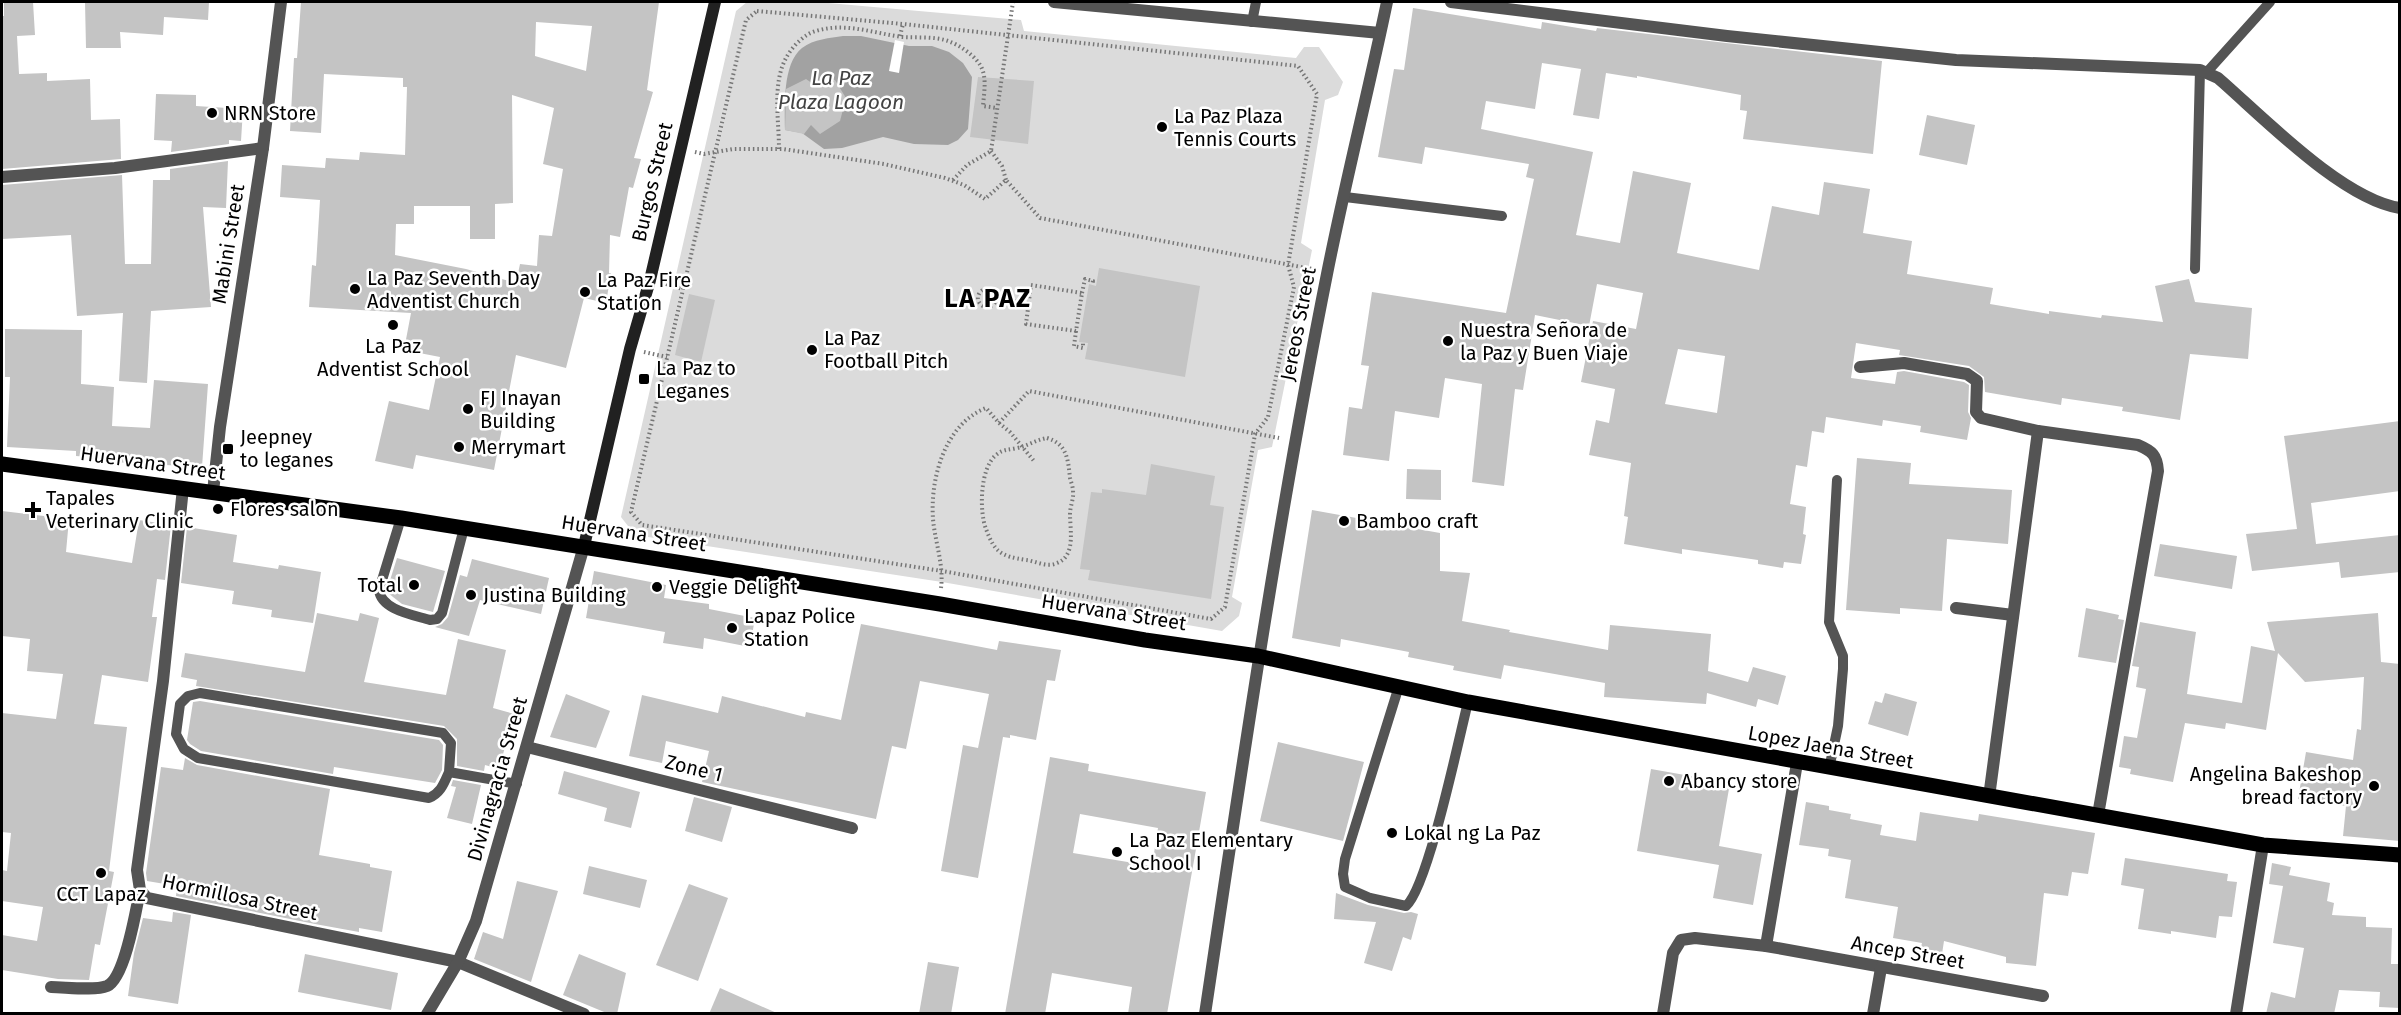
<svg xmlns="http://www.w3.org/2000/svg" width="2401" height="1015" viewBox="0 0 2401 1015" font-family="'Fira Sans',sans-serif">
	<style>
		.green { fill: #dbdbdb }
		.water { fill: #a2a2a2 }
		.pier { fill: #fff }
		.building { fill: #c4c4c4; fill-rule: evenodd }
		.lines { fill: none; stroke-linecap: round; stroke-linejoin: round }
		.path { stroke: #767676; stroke-width: 4; stroke-dasharray: 1.5 3; stroke-linecap: butt }
		.service { stroke: #545454; stroke-width: 10 }
		.minor { stroke: #545454; stroke-width: 12 }
		.tertiary { stroke: #545454; stroke-width: 12 }
		.secondary { stroke: #212121; stroke-width: 12 }
		.primary { stroke: #000; stroke-width: 15 }
		.poi-dot { fill: #000; stroke: #fff; stroke-width: 2 }
		.labels { text-anchor: middle; dominant-baseline: central; stroke-width: 5; stroke-linejoin: round; paint-order: stroke }
		.poi-label { font-size: 20px; fill: #000; stroke: #fff; text-anchor: start }
		.street-label { font-size: 20px; fill: #000; stroke: #fff }
		.water-label { font-size: 21px; font-style: italic; fill: #434343; stroke: #fff }
		.district-label { font-size: 26px; font-weight: bold; letter-spacing: 1.5px; fill: #000; stroke: #fff }
	</style>
	<rect width="100%" height="100%" fill="#fff"/>
	<path class="green" d="M 747,2 L 817,2 L 1021,20 L 1024,31 L 1296,58 L 1304,47 L 1319,47 L 1343,82 L 1338,95 L 1325,100 L 1301,243 L 1312,250 L 1272,447 L 1258,450 L 1232,597 L 1242,603 L 1239,616 L 1222,631 L 942,582 L 635,535 L 621,517 L 736,11 Z"/>
	<path class="water" d="M 843,36 L 861,36 L 909,46 L 932,46 L 949,52 L 963,63 L 972,77 L 968,129 L 958,140 L 948,145 L 914,144 L 883,137 L 842,148 L 824,149 L 802,133 L 785,130 C 785,107 782,64 802,48 C 814,39 830,38 843,36 Z"/>
	<path class="pier" d="M 895,40 L 904,42 L 899,73 L 889,71 Z"/>
	<g class="building">
		<path d="M 4,2 L 33,2 L 35,35 L 17,36 L 19,74 L 47,73 L 47,81 L 90,79 L 91,120 L 120,119 L 121,159 L 2,169 L 2,16 L 4,16 Z"/>
		<path d="M 85,2 L 209,2 L 208,20 L 164,17 L 163,35 L 120,32 L 121,48 L 86,48 Z"/>
		<path d="M 301,2 L 659,2 L 647,90 L 653,92 L 634,158 L 641,159 L 633,188 L 629,187 L 620,237 L 610,235 L 609,273 L 611,273 L 606,303 L 584,298 L 566,368 L 516,355 L 494,470 L 416,455 L 413,469 L 375,461 L 389,401 L 429,410 L 440,357 L 404,350 L 411,313 L 309,307 L 312,265 L 316,266 L 320,200 L 280,197 L 282,165 L 325,168 L 326,158 L 359,160 L 360,152 L 405,155 L 407,87 L 403,87 L 403,78 L 324,74 L 321,133 L 290,131 L 294,58 L 297,58 ZM 536,22 L 592,26 L 586,71 L 535,56 ZM 512,95 L 554,108 L 543,164 L 563,169 L 552,236 L 539,235 L 537,266 L 520,264 L 516,283 L 466,269 L 395,255 L 396,224 L 414,224 L 414,206 L 470,206 L 470,239 L 495,239 L 495,204 L 513,203 Z"/>
		<path d="M 1413,8 L 1541,29 L 1542,22 L 1596,31 L 1597,28 L 1882,61 L 1873,154 L 1743,139 L 1747,111 L 1740,110 L 1741,95 L 1637,76 L 1637,78 L 1606,73 L 1599,119 L 1573,115 L 1581,69 L 1542,63 L 1535,109 L 1486,101 L 1481,129 L 1593,152 L 1576,235 L 1620,243 L 1633,171 L 1691,183 L 1677,253 L 1759,270 L 1772,206 L 1819,215 L 1824,182 L 1870,189 L 1863,233 L 1912,241 L 1907,274 L 1993,288 L 1990,304 L 2049,314 L 2049,311 L 2101,318 L 2102,315 L 2163,322 L 2155,286 L 2189,279 L 2195,302 L 2252,308 L 2248,359 L 2190,354 L 2180,420 L 2122,411 L 2123,407 L 2062,398 L 2061,405 L 1985,392 L 1984,377 L 1969,366 L 1899,355 L 1900,350 L 1856,343 L 1851,378 L 1895,384 L 1897,372 L 1904,371 L 1964,382 L 1969,385 L 1968,412 L 1971,418 L 1967,440 L 1920,432 L 1921,426 L 1883,420 L 1882,426 L 1826,417 L 1824,433 L 1812,431 L 1807,467 L 1796,465 L 1790,504 L 1806,507 L 1803,534 L 1806,535 L 1801,564 L 1784,562 L 1783,568 L 1758,564 L 1758,560 L 1682,549 L 1682,554 L 1624,544 L 1628,517 L 1624,516 L 1631,463 L 1589,455 L 1596,420 L 1609,423 L 1615,389 L 1581,382 L 1593,321 L 1636,329 L 1643,293 L 1597,284 L 1589,326 L 1535,315 L 1523,390 L 1515,389 L 1504,486 L 1472,482 L 1482,384 L 1445,378 L 1439,418 L 1395,411 L 1389,461 L 1343,455 L 1349,407 L 1362,409 L 1369,366 L 1361,365 L 1372,292 L 1506,313 L 1534,179 L 1526,177 L 1529,164 L 1425,147 L 1422,164 L 1378,157 L 1394,69 L 1404,70 ZM 1678,349 L 1725,356 L 1717,413 L 1665,404 Z"/>
		<path d="M 823,77 L 835,80 L 846,98 L 840,121 L 820,134 L 811,125 L 804,134 L 785,130 L 786,89 L 806,79 L 816,86 Z"/>
		<path d="M 978,77 L 1034,81 L 1028,144 L 970,137 Z"/>
		<path d="M 156,94 L 196,95 L 196,106 L 243,109 L 241,141 L 229,140 L 229,144 L 171,152 L 172,141 L 154,140 Z"/>
		<path d="M 1927,115 L 1975,125 L 1967,165 L 1919,155 Z"/>
		<path d="M 228,161 L 226,208 L 203,207 L 211,307 L 151,311 L 147,383 L 119,381 L 123,313 L 77,316 L 71,235 L 2,239 L 2,185 L 122,175 L 125,264 L 151,264 L 153,180 L 170,180 L 170,169 Z"/>
		<path d="M 1099,268 L 1200,286 L 1185,377 L 1085,359 L 1088,343 L 1079,342 L 1089,284 L 1096,286 Z"/>
		<path d="M 689,294 L 715,300 L 701,362 L 675,355 Z"/>
		<path d="M 5,329 L 82,330 L 81,384 L 114,387 L 112,426 L 150,428 L 154,380 L 208,384 L 202,467 L 112,462 L 112,459 L 76,456 L 76,451 L 7,447 L 10,377 L 5,377 Z"/>
		<path d="M 2400,421 L 2400,491 L 2311,503 L 2316,544 L 2400,535 L 2400,572 L 2341,578 L 2339,562 L 2252,571 L 2246,534 L 2297,529 L 2284,436 Z"/>
		<path d="M 1857,458 L 1911,463 L 1909,484 L 2012,490 L 2008,544 L 1947,539 L 1942,611 L 1900,608 L 1900,614 L 1846,610 Z"/>
		<path d="M 1151,464 L 1215,476 L 1210,505 L 1224,507 L 1211,599 L 1088,580 L 1090,570 L 1080,569 L 1091,492 L 1102,493 L 1102,489 L 1146,495 Z"/>
		<path d="M 1407,469 L 1441,470 L 1441,500 L 1406,499 Z"/>
		<path d="M 1312,510 L 1440,533 L 1440,571 L 1470,573 L 1462,621 L 1510,630 L 1509,632 L 1608,650 L 1610,625 L 1711,634 L 1708,671 L 1748,682 L 1753,667 L 1786,676 L 1778,705 L 1758,699 L 1756,707 L 1707,693 L 1706,704 L 1604,697 L 1605,683 L 1504,665 L 1501,679 L 1453,670 L 1454,666 L 1408,657 L 1409,652 L 1341,639 L 1340,647 L 1292,638 Z"/>
		<path d="M 2,511 L 69,519 L 66,552 L 132,563 L 139,520 L 171,525 L 165,580 L 157,579 L 152,617 L 157,617 L 148,682 L 102,675 L 94,724 L 127,727 L 109,871 L 114,872 L 100,945 L 95,944 L 89,980 L 58,979 L 2,970 L 2,935 L 37,941 L 43,907 L 2,901 L 2,870 L 7,871 L 11,833 L 2,832 L 2,713 L 56,719 L 63,674 L 27,671 L 30,639 L 2,636 Z"/>
		<path d="M 187,527 L 237,535 L 233,562 L 278,569 L 279,565 L 321,572 L 313,623 L 271,617 L 272,610 L 232,604 L 234,591 L 181,583 Z"/>
		<path d="M 2160,544 L 2237,556 L 2232,589 L 2154,576 Z"/>
		<path d="M 397,558 L 445,571 L 433,612 L 402,604 L 388,593 L 387,590 Z"/>
		<path d="M 472,559 L 549,578 L 541,614 L 480,600 L 469,636 L 435,627 L 442,624 L 448,617 L 460,575 L 467,577 Z"/>
		<path d="M 594,571 L 666,585 L 664,598 L 709,604 L 709,609 L 755,618 L 750,647 L 704,638 L 703,649 L 663,643 L 665,632 L 586,618 Z"/>
		<path d="M 2086,608 L 2119,615 L 2118,619 L 2124,620 L 2116,663 L 2078,657 Z"/>
		<path d="M 317,613 L 358,621 L 360,613 L 379,618 L 364,682 L 446,695 L 458,639 L 506,650 L 493,708 L 514,714 L 499,769 L 485,765 L 484,771 L 457,766 L 457,739 L 444,726 L 196,686 L 197,680 L 181,677 L 185,653 L 305,672 Z"/>
		<path d="M 2378,613 L 2381,662 L 2400,664 L 2400,841 L 2343,836 L 2346,806 L 2298,799 L 2306,752 L 2353,760 L 2357,729 L 2361,730 L 2364,677 L 2305,682 L 2278,653 L 2266,730 L 2226,723 L 2225,729 L 2185,723 L 2173,782 L 2130,774 L 2131,769 L 2119,767 L 2124,736 L 2137,738 L 2146,689 L 2136,687 L 2139,667 L 2132,666 L 2140,622 L 2196,632 L 2187,694 L 2242,703 L 2251,646 L 2275,651 L 2267,622 Z"/>
		<path d="M 861,624 L 997,650 L 999,641 L 1061,650 L 1055,681 L 1047,680 L 1036,740 L 1010,735 L 1010,738 L 1003,737 L 978,878 L 941,871 L 963,745 L 978,748 L 989,694 L 920,681 L 906,749 L 892,746 L 876,819 L 702,782 L 709,751 L 666,741 L 662,763 L 629,756 L 642,695 L 718,713 L 722,696 L 805,717 L 806,712 L 841,720 Z"/>
		<path d="M 1885,693 L 1917,702 L 1908,736 L 1868,724 L 1875,701 L 1882,703 Z"/>
		<path d="M 566,694 L 610,711 L 596,748 L 550,737 Z"/>
		<path d="M 200,701 L 439,740 L 443,745 L 442,770 L 435,783 L 334,767 L 333,774 L 201,751 L 190,744 L 187,740 L 193,702 Z"/>
		<path d="M 1278,742 L 1364,762 L 1343,841 L 1260,821 Z"/>
		<path d="M 1050,757 L 1089,764 L 1088,771 L 1206,792 L 1167,1014 L 1128,1014 L 1132,987 L 1052,973 L 1045,1014 L 1005,1014 ZM 1080,814 L 1158,828 L 1152,866 L 1073,853 Z"/>
		<path d="M 185,758 L 197,765 L 330,789 L 319,855 L 370,864 L 370,867 L 392,871 L 382,932 L 359,928 L 359,932 L 315,924 L 176,896 L 177,886 L 147,881 L 146,873 L 161,767 L 183,770 Z"/>
		<path d="M 1651,769 L 1730,783 L 1719,846 L 1762,854 L 1753,905 L 1713,898 L 1719,865 L 1637,851 Z"/>
		<path d="M 564,771 L 640,792 L 631,828 L 604,821 L 607,808 L 558,794 Z"/>
		<path d="M 453,780 L 481,785 L 472,824 L 447,818 L 456,787 L 451,786 Z"/>
		<path d="M 694,797 L 732,807 L 722,842 L 685,831 Z"/>
		<path d="M 1806,802 L 1829,806 L 1829,810 L 1851,814 L 1850,819 L 1882,825 L 1880,835 L 1916,841 L 1920,812 L 1978,821 L 1979,814 L 2095,833 L 2088,874 L 2072,872 L 2068,896 L 2044,893 L 2036,966 L 2006,963 L 2006,957 L 1944,941 L 1942,954 L 1920,951 L 1922,943 L 1893,938 L 1898,907 L 1845,898 L 1851,860 L 1828,856 L 1829,849 L 1799,845 Z"/>
		<path d="M 2125,858 L 2228,874 L 2227,881 L 2237,882 L 2232,917 L 2219,916 L 2216,938 L 2171,931 L 2171,934 L 2138,929 L 2144,889 L 2121,885 Z"/>
		<path d="M 2272,863 L 2291,867 L 2289,875 L 2330,883 L 2327,901 L 2334,903 L 2332,915 L 2366,917 L 2366,927 L 2392,928 L 2391,964 L 2400,964 L 2400,1008 L 2379,1007 L 2380,992 L 2339,990 L 2334,1014 L 2266,1014 L 2271,992 L 2295,998 L 2304,948 L 2273,943 L 2283,886 L 2269,884 Z"/>
		<path d="M 589,866 L 647,880 L 640,908 L 583,894 Z"/>
		<path d="M 517,881 L 558,891 L 531,982 L 474,959 L 483,932 L 503,939 Z"/>
		<path d="M 689,884 L 728,898 L 698,981 L 656,965 Z"/>
		<path d="M 1336,893 L 1368,905 L 1404,913 L 1411,912 L 1418,914 L 1411,940 L 1403,937 L 1392,971 L 1364,963 L 1376,922 L 1334,919 Z"/>
		<path d="M 173,912 L 191,915 L 178,1004 L 128,996 L 134,953 L 143,918 L 172,922 Z"/>
		<path d="M 305,954 L 398,973 L 391,1010 L 298,992 Z"/>
		<path d="M 579,954 L 626,973 L 617,1014 L 609,1014 L 563,995 Z"/>
		<path d="M 928,962 L 959,967 L 951,1014 L 919,1014 Z"/>
		<path d="M 720,988 L 779,1014 L 709,1014 Z"/>
	</g>
	<g class="lines">
		<g class="path">
			<path d="M 757,11 L 903,24 L 1298,66 L 1317,94 L 1288,265 L 1294,287 L 1268,417 L 1255,434 L 1225,607 L 1211,619 L 942,571 L 642,525 L 631,512 L 746,20 Z"/>
			<path d="M 900,36 L 903,24"/>
			<path d="M 779,149 C 779,120 772,84 786,58 C 792,47 804,34 816,31 C 845,22 873,33 902,37 C 917,38 934,36 948,41 C 959,45 971,53 978,62 C 988,74 984,92 983,106 L 997,108"/>
			<path d="M 991,151 L 1002,166 L 1006,180"/>
			<path d="M 695,152 L 704,154 L 733,149 L 783,149 L 884,164 L 945,178 L 964,185 L 985,199 L 1006,180 L 1040,218 L 1312,269"/>
			<path d="M 953,180 L 967,165 L 991,151 L 1013,2"/>
			<path d="M 666,284 L 683,289"/>
			<path d="M 1031,285 L 1082,293 L 1076,331 L 1026,324 Z"/>
			<circle cx="987" cy="298" r="9"/>
			<path d="M 1082,293 L 1085,279 L 1093,281 L 1092,285"/>
			<path d="M 996,298 L 1028,303"/>
			<path d="M 1076,331 L 1074,346 L 1083,348 L 1083,342"/>
			<path d="M 644,352 L 667,357"/>
			<path d="M 999,423 L 1010,432 L 1034,461"/>
			<path d="M 1047,438 C 1067,444 1068,459 1070,478 C 1071,482 1073,487 1073,491 C 1074,499 1070,506 1070,514 C 1070,530 1076,556 1057,563 C 1047,568 1036,561 1026,560 C 1001,556 995,553 986,529 C 979,511 980,468 996,455 C 1003,449 1009,450 1017,448 C 1028,446 1035,440 1047,438 Z"/>
			<path d="M 941,588 C 944,565 935,542 933,519 C 930,478 945,424 986,408 L 999,423 L 1029,391 L 1279,438"/>
		</g>
		<g class="service">
			<path d="M 1252,22 L 1256,2"/>
			<path d="M 2207,72 L 2270,2"/>
			<path d="M 1345,197 L 1502,216"/>
			<path d="M 2195,269 L 2200,70"/>
			<path d="M 401,518 L 379,590 C 381,610 414,615 430,620 L 437,619 L 442,613 L 464,528"/>
			<path d="M 1399,686 L 1345,859 L 1343,874 L 1345,887 L 1370,898 L 1406,906 C 1428,887 1459,738 1468,702"/>
			<path d="M 1829,769 L 1838,726 L 1843,669 L 1843,656 L 1829,622 L 1837,480"/>
			<path d="M 449,772 L 451,743 L 443,733 L 200,693 L 188,696 L 180,704 L 176,734 L 184,749 L 198,758 L 429,798 C 441,793 444,783 449,772 L 517,784"/>
		</g>
		<g class="minor">
			<path d="M 1054,2 L 1380,33"/>
			<path d="M 1451,2 L 1727,36 L 1956,60 L 2200,70 L 2218,78 C 2263,117 2342,199 2400,208"/>
			<path d="M 2,177 L 115,168 L 263,148"/>
			<path d="M 1860,367 L 1904,363 L 1967,374 L 1977,381 L 1976,412 L 1981,418 L 2038,431"/>
			<path d="M 183,488 L 163,681 L 137,870 L 140,890 L 147,898 L 458,962 L 584,1014"/>
			<path d="M 213,492 L 220,427 L 263,148 L 281,2"/>
			<path d="M 1956,608 L 2013,615"/>
			<path d="M 527,747 L 852,828"/>
			<path d="M 1989,797 L 2038,431 L 2138,445 C 2152,451 2157,455 2158,471 L 2098,815"/>
			<path d="M 1766,946 L 1797,763"/>
			<path d="M 51,987 C 65,987 95,991 107,986 C 125,978 136,910 140,890"/>
			<path d="M 1663,1014 L 1673,953 L 1681,940 L 1695,938 L 1766,946 L 2043,996"/>
			<path d="M 1873,1014 L 1881,968"/>
			<path d="M 2236,1014 L 2263,845"/>
		</g>
		<g class="tertiary">
			<path d="M 427,1014 L 458,962 L 476,921 L 584,546"/>
			<path d="M 1205,1014 C 1242,766 1278,519 1327,274 C 1345,183 1368,93 1387,2"/>
		</g>
		<path class="secondary" d="M 584,546 L 630,349 L 650,280 L 715,2"/>
		<path class="primary" d="M 2,464 L 401,518 L 940,604 L 1145,640 L 1258,656 L 1468,702 L 2263,845 L 2400,855"/>
	</g>
	<g class="poi-dot">
		<circle cx="212" cy="113" r="6"/>
		<circle cx="1162" cy="127" r="6"/>
		<circle cx="355" cy="289" r="6"/>
		<circle cx="585" cy="292" r="6"/>
		<circle cx="393" cy="325" r="6"/>
		<circle cx="1448" cy="341" r="6"/>
		<circle cx="812" cy="350" r="6"/>
		<rect x="638" y="373" width="12" height="12" rx="3"/>
		<circle cx="468" cy="409" r="6"/>
		<circle cx="459" cy="447" r="6"/>
		<rect x="222" y="443" width="12" height="12" rx="3"/>
		<circle cx="218" cy="509" r="6"/>
		<path d="M30 501h6v6h6v6h-6v6h-6v-6h-6v-6h6z"/>
		<circle cx="1344" cy="521" r="6"/>
		<circle cx="414" cy="585" r="6"/>
		<circle cx="657" cy="587" r="6"/>
		<circle cx="471" cy="595" r="6"/>
		<circle cx="732" cy="628" r="6"/>
		<circle cx="1669" cy="781" r="6"/>
		<circle cx="2374" cy="786" r="6"/>
		<circle cx="1392" cy="833" r="6"/>
		<circle cx="1117" cy="852" r="6"/>
		<circle cx="101" cy="873" r="6"/>
	</g>
	<g class="labels">
		<g class="poi-label">
			<text x="224" y="113">NRN Store</text>
			<text x="1174" y="116">La Paz Plaza<tspan x="1174" dy="23">Tennis Courts</tspan></text>
			<text x="367" y="278">La Paz Seventh Day<tspan x="367" dy="23">Adventist Church</tspan></text>
			<text x="597" y="280">La Paz Fire<tspan x="597" dy="23">Station</tspan></text>
			<text x="1460" y="330">Nuestra Señora de<tspan x="1460" dy="23">la Paz y Buen Viaje</tspan></text>
			<text x="824" y="338">La Paz<tspan x="824" dy="23">Football Pitch</tspan></text>
			<text x="393" y="346" text-anchor="middle">La Paz<tspan x="393" dy="23">Adventist School</tspan></text>
			<text x="656" y="368">La Paz to<tspan x="656" dy="23">Leganes</tspan></text>
			<text x="480" y="398">FJ Inayan<tspan x="480" dy="23">Building</tspan></text>
			<text x="240" y="437">Jeepney<tspan x="240" dy="23">to leganes</tspan></text>
			<text x="471" y="447">Merrymart</text>
			<text x="46" y="498">Tapales<tspan x="46" dy="23">Veterinary Clinic</tspan></text>
			<text x="230" y="509">Flores salon</text>
			<text x="1356" y="521">Bamboo craft</text>
			<text x="402" y="585" text-anchor="end">Total</text>
			<text x="669" y="587">Veggie Delight</text>
			<text x="483" y="595">Justina Building</text>
			<text x="744" y="616">Lapaz Police<tspan x="744" dy="23">Station</tspan></text>
			<text x="2362" y="774" text-anchor="end">Angelina Bakeshop<tspan x="2362" dy="23">bread factory</tspan></text>
			<text x="1681" y="781">Abancy store</text>
			<text x="1404" y="833">Lokal ng La Paz</text>
			<text x="1129" y="840">La Paz Elementary<tspan x="1129" dy="23">School I</tspan></text>
			<text x="101" y="894" text-anchor="middle">CCT Lapaz</text>
		</g>
		<g class="street-label">
			<text transform="translate(652 182) rotate(-77)">Burgos Street</text>
			<text transform="translate(228 244) rotate(-81)">Mabini Street</text>
			<text transform="translate(1298 324) rotate(-79)">Jereos Street</text>
			<text transform="translate(153 463) rotate(8)">Huervana Street</text>
			<text transform="translate(634 533) rotate(9)">Huervana Street</text>
			<text transform="translate(1114 612) rotate(9)">Huervana Street</text>
			<text transform="translate(1831 747) rotate(10)">Lopez Jaena Street</text>
			<text transform="translate(694 768) rotate(14)">Zone 1</text>
			<text transform="translate(497 779) rotate(-74)">Divinagracia Street</text>
			<text transform="translate(240 897) rotate(12)">Hormillosa Street</text>
			<text transform="translate(1908 952) rotate(10)">Ancep Street</text>
		</g>
		<g class="water-label">
			<text x="841" y="78">La Paz<tspan x="841" dy="24">Plaza Lagoon</tspan></text>
		</g>
		<g class="district-label">
			<text x="988" y="298">LA PAZ</text>
		</g>
	</g>
	<rect width="2401" height="1015" fill="none" stroke="#000000" stroke-width="6"/>
</svg>
